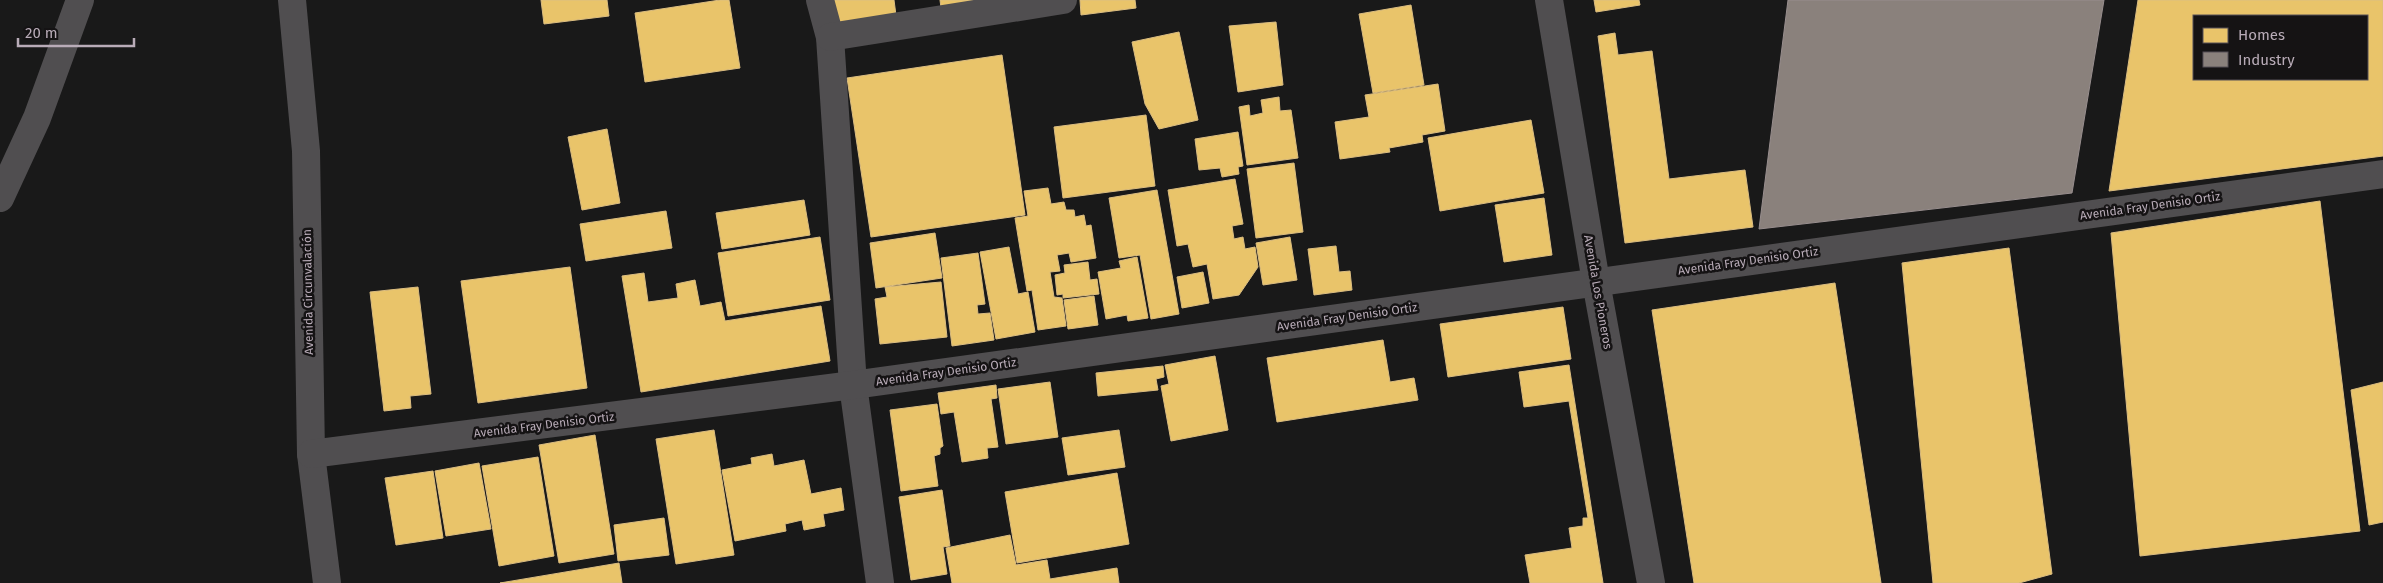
<svg xmlns="http://www.w3.org/2000/svg" width="2383" height="583" viewBox="0 0 2383 583" font-family="'Fira Sans',sans-serif">
	<style>
		.homes { fill: #e9c46a; stroke: #dbbd81; fill-rule: evenodd }
		.industry { fill: #8a817c; stroke: #988e8e }
		.lines { fill: none; stroke-linecap: round; stroke-linejoin: round }
		.minor { stroke: #504e50; stroke-width: 28 }
		.labels { text-anchor: middle; dominant-baseline: central; stroke-width: 5; stroke-linejoin: round; paint-order: stroke }
		.street-label { font-size: 12px; fill: #b9acb8; stroke: #151314 }
	</style>
	<rect width="100%" height="100%" fill="#191919"/>
	<g class="homes">
		<path d="M 541,0 L 607,0 L 609,16 L 544,24 Z"/>
		<path d="M 720,0 L 729,0 L 740,68 L 645,82 L 635,13 Z"/>
		<path d="M 826,0 L 894,0 L 897,23 L 831,32 Z"/>
		<path d="M 940,0 L 995,0 L 941,8 Z"/>
		<path d="M 1080,0 L 1135,0 L 1136,8 L 1081,15 Z"/>
		<path d="M 1594,0 L 1639,0 L 1640,5 L 1596,12 Z"/>
		<path d="M 2138,0 L 2383,0 L 2383,156 L 2109,191 ZM 2194,16 L 2367,16 L 2367,79 L 2194,79 Z"/>
		<path d="M 1411,5 L 1424,85 L 1373,93 L 1359,14 Z"/>
		<path d="M 1276,22 L 1283,85 L 1238,92 L 1229,26 Z"/>
		<path d="M 1179,32 L 1198,120 L 1159,129 L 1145,104 L 1132,42 Z"/>
		<path d="M 1615,33 L 1618,55 L 1652,51 L 1669,179 L 1745,170 L 1753,227 L 1625,243 L 1598,36 Z"/>
		<path d="M 1002,55 L 1025,215 L 871,237 L 847,78 Z"/>
		<path d="M 1438,84 L 1445,131 L 1422,135 L 1423,142 L 1389,148 L 1390,152 L 1340,159 L 1335,122 L 1369,117 L 1365,95 Z"/>
		<path d="M 1279,97 L 1280,111 L 1291,110 L 1298,158 L 1247,165 L 1239,107 L 1249,105 L 1250,116 L 1263,113 L 1261,100 Z"/>
		<path d="M 1146,115 L 1155,186 L 1063,198 L 1054,127 Z"/>
		<path d="M 1531,120 L 1544,193 L 1440,211 L 1428,138 Z"/>
		<path d="M 607,129 L 620,203 L 582,210 L 568,137 Z"/>
		<path d="M 1238,132 L 1243,166 L 1238,167 L 1239,174 L 1222,177 L 1220,168 L 1199,170 L 1195,139 Z"/>
		<path d="M 1294,163 L 1303,232 L 1256,238 L 1247,169 Z"/>
		<path d="M 1235,179 L 1243,224 L 1232,226 L 1234,239 L 1243,237 L 1245,249 L 1255,247 L 1258,267 L 1239,295 L 1213,299 L 1207,264 L 1193,267 L 1188,244 L 1177,246 L 1168,190 Z"/>
		<path d="M 1048,188 L 1051,204 L 1064,202 L 1066,210 L 1074,210 L 1075,217 L 1084,215 L 1086,226 L 1091,225 L 1096,258 L 1071,262 L 1069,253 L 1057,255 L 1060,271 L 1050,272 L 1054,297 L 1062,298 L 1066,326 L 1038,330 L 1032,290 L 1027,291 L 1015,218 L 1028,216 L 1024,191 Z"/>
		<path d="M 1157,190 L 1179,314 L 1151,319 L 1140,255 L 1119,258 L 1109,198 Z"/>
		<path d="M 1544,198 L 1552,255 L 1504,262 L 1495,205 Z"/>
		<path d="M 804,200 L 810,235 L 722,249 L 716,213 Z"/>
		<path d="M 2320,201 L 2360,531 L 2140,556 L 2111,233 Z"/>
		<path d="M 666,211 L 672,248 L 586,261 L 580,224 Z"/>
		<path d="M 935,233 L 942,278 L 876,288 L 870,243 Z"/>
		<path d="M 820,237 L 830,300 L 728,316 L 718,253 Z"/>
		<path d="M 1290,237 L 1297,280 L 1263,285 L 1256,243 Z"/>
		<path d="M 1336,246 L 1339,272 L 1350,271 L 1352,290 L 1314,295 L 1308,249 Z"/>
		<path d="M 1009,247 L 1018,294 L 1028,292 L 1035,332 L 996,339 L 980,252 Z"/>
		<path d="M 2009,248 L 2052,574 L 2019,583 L 1933,583 L 1902,263 Z"/>
		<path d="M 978,253 L 985,304 L 977,305 L 978,314 L 990,313 L 994,340 L 952,346 L 941,258 Z"/>
		<path d="M 1137,257 L 1148,318 L 1128,321 L 1127,315 L 1106,319 L 1098,272 L 1121,268 L 1119,261 Z"/>
		<path d="M 1088,262 L 1090,280 L 1097,279 L 1099,294 L 1063,298 L 1063,294 L 1057,295 L 1055,275 L 1065,273 L 1064,265 Z"/>
		<path d="M 570,267 L 587,388 L 478,403 L 461,281 Z"/>
		<path d="M 1203,272 L 1209,303 L 1182,308 L 1177,277 Z"/>
		<path d="M 644,273 L 648,302 L 678,298 L 676,284 L 695,280 L 700,306 L 721,302 L 725,321 L 821,306 L 830,361 L 641,392 L 622,276 Z"/>
		<path d="M 941,282 L 947,337 L 880,344 L 875,299 L 887,297 L 885,287 Z"/>
		<path d="M 1835,283 L 1881,583 L 1694,583 L 1652,310 Z"/>
		<path d="M 418,287 L 431,394 L 410,396 L 411,408 L 384,411 L 370,292 Z"/>
		<path d="M 1094,296 L 1098,325 L 1068,329 L 1064,300 Z"/>
		<path d="M 1563,307 L 1571,359 L 1448,377 L 1440,324 Z"/>
		<path d="M 1383,340 L 1390,382 L 1414,378 L 1418,400 L 1277,422 L 1267,358 Z"/>
		<path d="M 1215,356 L 1228,430 L 1171,441 L 1161,386 L 1169,384 L 1165,365 Z"/>
		<path d="M 1569,365 L 1603,583 L 1530,583 L 1525,555 L 1572,548 L 1569,528 L 1583,526 L 1583,518 L 1588,518 L 1569,401 L 1524,407 L 1519,372 Z"/>
		<path d="M 1163,366 L 1164,377 L 1156,379 L 1158,390 L 1098,396 L 1096,373 Z"/>
		<path d="M 1050,382 L 1058,437 L 1006,444 L 998,389 Z"/>
		<path d="M 2383,382 L 2383,522 L 2369,525 L 2351,390 Z"/>
		<path d="M 996,385 L 997,398 L 991,399 L 998,447 L 987,448 L 988,458 L 962,462 L 954,412 L 941,414 L 938,393 Z"/>
		<path d="M 937,404 L 943,446 L 940,448 L 940,454 L 934,456 L 938,486 L 901,491 L 890,410 Z"/>
		<path d="M 714,430 L 734,555 L 676,564 L 656,439 Z"/>
		<path d="M 1119,430 L 1125,467 L 1068,475 L 1062,438 Z"/>
		<path d="M 595,435 L 614,554 L 559,563 L 539,445 Z"/>
		<path d="M 772,454 L 774,466 L 804,460 L 811,494 L 841,488 L 844,510 L 823,514 L 825,526 L 804,530 L 802,520 L 785,524 L 786,531 L 735,541 L 722,470 L 752,464 L 751,458 Z"/>
		<path d="M 538,457 L 554,556 L 499,566 L 482,466 Z"/>
		<path d="M 479,463 L 491,529 L 446,536 L 435,471 Z"/>
		<path d="M 433,471 L 443,538 L 396,545 L 385,478 Z"/>
		<path d="M 1117,473 L 1129,544 L 1017,563 L 1005,492 Z"/>
		<path d="M 942,490 L 950,546 L 943,547 L 947,574 L 911,580 L 899,497 Z"/>
		<path d="M 664,518 L 669,555 L 618,561 L 614,525 Z"/>
		<path d="M 1010,535 L 1016,565 L 1047,560 L 1050,579 L 1117,568 L 1119,583 L 952,583 L 946,548 Z"/>
		<path d="M 619,563 L 622,583 L 500,583 Z"/>
	</g>
	<path class="industry" d="M 1788,0 L 2104,0 L 2072,193 L 1759,229 Z"/>
	<g class="lines">
		<g class="minor">
			<path d="M 292,0 L 306,151 L 311,454 L 327,583"/>
			<path d="M 820,0 L 830,37 L 853,385 L 880,583"/>
			<path d="M 1549,0 L 1596,282 L 1651,583"/>
			<path d="M 830,37 L 1063,0"/>
			<path d="M 0,198 L 37,118 L 80,0"/>
			<path d="M 311,454 L 853,385 L 2383,174"/>
		</g>
	</g>
	<g class="labels">
		<g class="street-label">
			<text transform="translate(2150 206) rotate(-8)">Avenida Fray Denisio Ortiz</text>
			<text transform="translate(1748 261) rotate(-8)">Avenida Fray Denisio Ortiz</text>
			<text transform="translate(308 292) rotate(-91)">Avenida Circunvalación</text>
			<text transform="translate(1598 292) rotate(80)">Avenida Los Pioneros</text>
			<text transform="translate(1347 317) rotate(-8)">Avenida Fray Denisio Ortiz</text>
			<text transform="translate(946 372) rotate(-8)">Avenida Fray Denisio Ortiz</text>
			<text transform="translate(544 425) rotate(-7)">Avenida Fray Denisio Ortiz</text>
		</g>
	</g>
	<rect x="2193" y="15" width="175" height="65" fill="#151314" stroke="#575056"/>
	<rect x="2203" y="28" width="25" height="15" fill="#e9c46a" stroke="#575056"/>
	<text x="2238" y="40" font-size="15" fill="#b9acb8">Homes</text>
	<rect x="2203" y="52" width="25" height="15" fill="#8a817c" stroke="#575056"/>
	<text x="2238" y="65" font-size="15" fill="#b9acb8">Industry</text>
	<path d="M18 38v8h116v-8" fill="none" stroke="#b9acb8" stroke-width="2.5"/>
	<text x="25" y="38" font-size="15" fill="#b9acb8" stroke="#151314" stroke-width="4" paint-order="stroke">20 m</text>
</svg>
